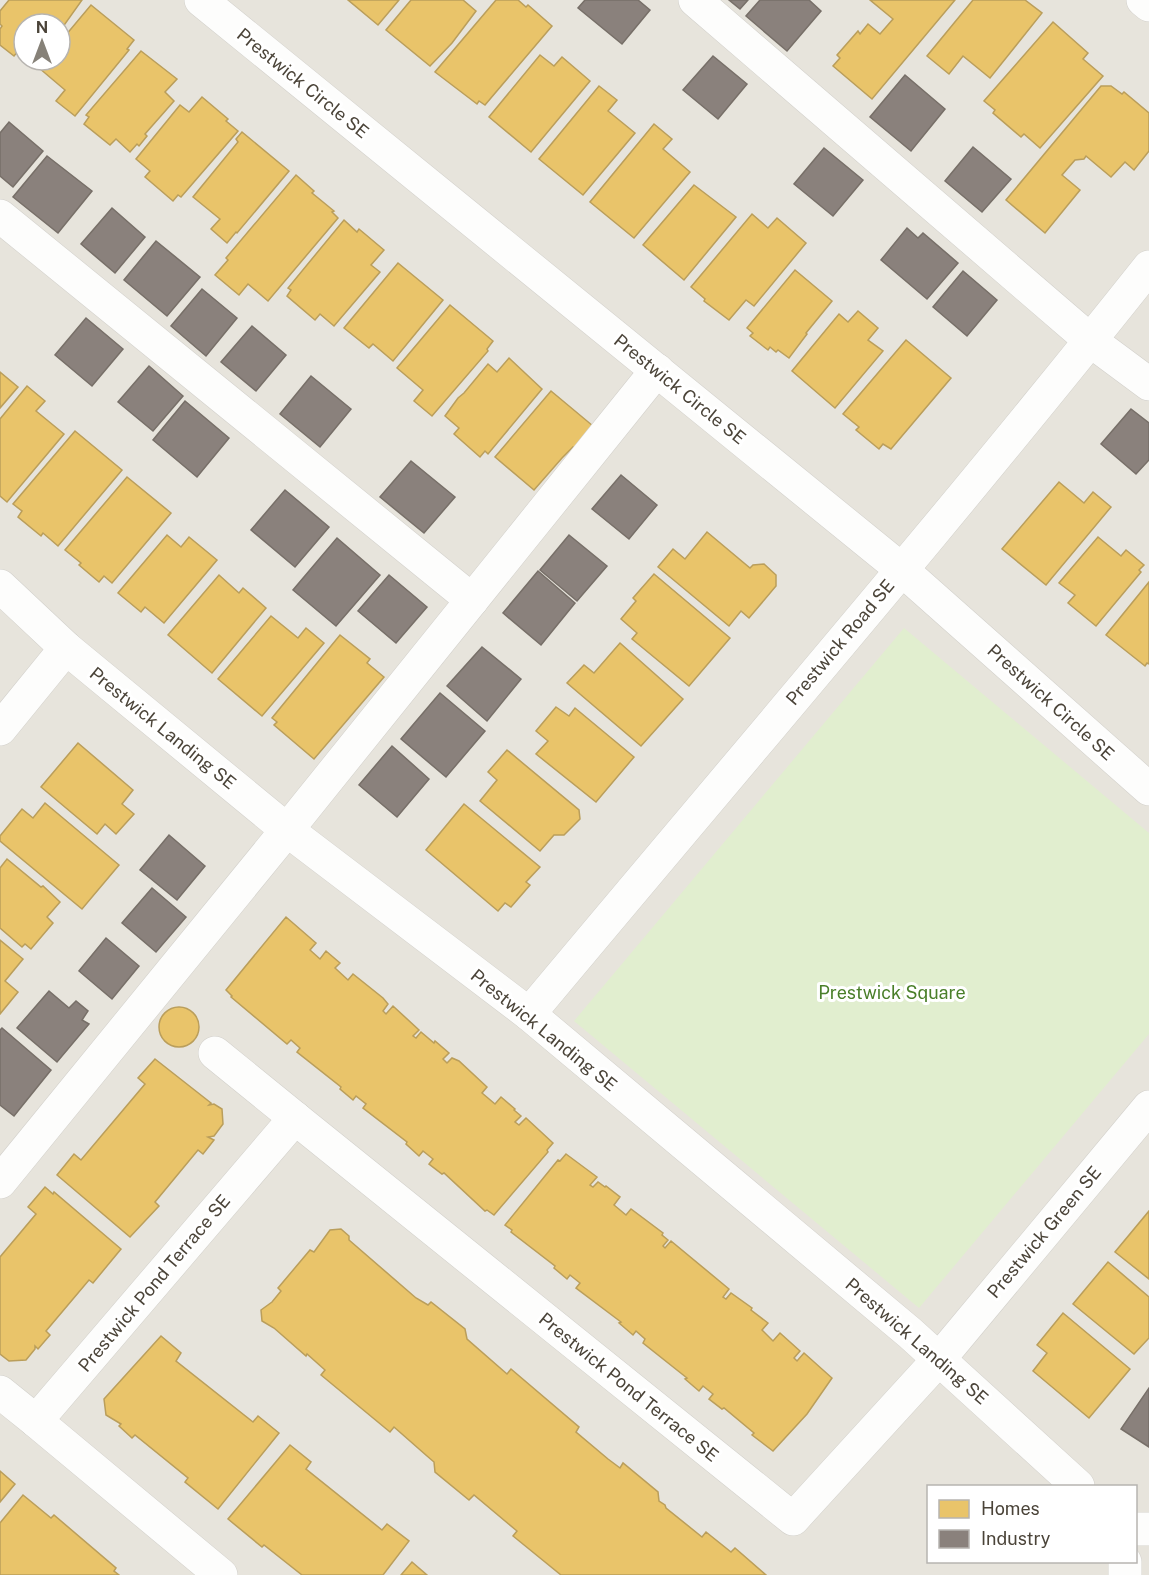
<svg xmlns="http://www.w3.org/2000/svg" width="1149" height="1575" viewBox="0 0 1149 1575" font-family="'Public Sans',sans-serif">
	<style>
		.residential { fill: #e7e4dc; fill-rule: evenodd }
		.green { fill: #e1eecf }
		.homes { fill: #e9c46a; stroke: #ba9e5b; stroke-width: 1.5 }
		.industry { fill: #8a817c; stroke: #776f68; stroke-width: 1.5 }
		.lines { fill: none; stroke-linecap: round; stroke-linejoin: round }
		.minor-casing { stroke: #d2d0cb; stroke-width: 34 }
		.minor { stroke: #fdfdfc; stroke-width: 33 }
		.labels { text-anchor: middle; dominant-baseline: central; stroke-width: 6; stroke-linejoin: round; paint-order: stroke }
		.street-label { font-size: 18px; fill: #4b4439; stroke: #fff }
		.park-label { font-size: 18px; fill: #4a7f2a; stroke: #fff }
	</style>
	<rect width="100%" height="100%" fill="#f4f2ee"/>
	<path class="residential" d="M 0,0 L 1149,0 L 1149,1575 L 0,1575 ZM 24,24 L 60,24 L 60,60 L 24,60 ZM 928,1486 L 1136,1486 L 1136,1562 L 928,1562 Z"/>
	<path class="green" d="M 904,628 L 1149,833 L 1149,1034 L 919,1308 L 574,1021 Z"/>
	<g class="homes">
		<path d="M 9,0 L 82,0 L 60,31 L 60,24 L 24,24 L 24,44 L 14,56 L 0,45 L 0,29 L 2,26 L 0,24 L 0,11 Z"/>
		<path d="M 348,0 L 399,0 L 378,25 Z"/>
		<path d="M 411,0 L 463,0 L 476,11 L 452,43 L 430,66 L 386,30 Z"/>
		<path d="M 496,0 L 518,0 L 526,7 L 528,5 L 552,26 L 485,105 L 479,101 L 477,104 L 435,72 Z"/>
		<path d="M 870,0 L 955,0 L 872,99 L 833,66 L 840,58 L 837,55 L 858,31 L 860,34 L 868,24 L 880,34 L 893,19 Z"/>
		<path d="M 973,0 L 1025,0 L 1042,13 L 990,78 L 963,56 L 949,74 L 927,56 Z"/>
		<path d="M 91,5 L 134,40 L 127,49 L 129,50 L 75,116 L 56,101 L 65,90 L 39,68 L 45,60 L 60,60 L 60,42 Z"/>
		<path d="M 1053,22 L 1088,53 L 1083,59 L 1103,76 L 1040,148 L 1024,134 L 1021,137 L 993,113 L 995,110 L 984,101 Z"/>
		<path d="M 141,51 L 177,79 L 165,92 L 174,101 L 145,134 L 147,136 L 139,146 L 137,144 L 130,152 L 116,139 L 110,145 L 84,124 L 89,117 L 86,115 Z"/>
		<path d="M 540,55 L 554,66 L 562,57 L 590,81 L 531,152 L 489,117 Z"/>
		<path d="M 599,86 L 617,100 L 608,111 L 635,133 L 583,195 L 539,159 Z"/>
		<path d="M 1101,86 L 1111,86 L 1122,94 L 1124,92 L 1149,113 L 1149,151 L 1134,170 L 1125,162 L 1111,177 L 1086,156 L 1084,159 L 1075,160 L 1062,175 L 1080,190 L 1045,233 L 1006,200 Z"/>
		<path d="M 202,97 L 228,119 L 226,121 L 238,131 L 181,197 L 178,195 L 173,201 L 145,177 L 150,171 L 136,159 L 180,105 L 189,112 Z"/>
		<path d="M 654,124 L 672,139 L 663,149 L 690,172 L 634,238 L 590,202 Z"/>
		<path d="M 242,132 L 289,171 L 237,233 L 236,232 L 227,243 L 211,229 L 220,219 L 193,197 L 238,142 L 236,139 Z"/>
		<path d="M 296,175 L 314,191 L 312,193 L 334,211 L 332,212 L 338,218 L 268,301 L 248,284 L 239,295 L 215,275 L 228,260 L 226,258 Z"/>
		<path d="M 694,185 L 736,217 L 684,280 L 643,245 Z"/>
		<path d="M 752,214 L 768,228 L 777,218 L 806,243 L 754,306 L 746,300 L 729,320 L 704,301 L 705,299 L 691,287 Z"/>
		<path d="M 344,220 L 357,232 L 359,229 L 384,250 L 371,265 L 380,272 L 334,326 L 320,314 L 315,320 L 287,296 L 291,290 L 288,288 Z"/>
		<path d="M 398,263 L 443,300 L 393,361 L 373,344 L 369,348 L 344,328 Z"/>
		<path d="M 795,270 L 832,301 L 806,333 L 807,334 L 789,358 L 778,350 L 776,352 L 770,347 L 768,350 L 750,336 L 753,333 L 747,328 Z"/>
		<path d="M 450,305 L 493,341 L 487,349 L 488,351 L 432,416 L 414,401 L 423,390 L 397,368 Z"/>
		<path d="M 858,311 L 878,328 L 868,340 L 883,351 L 835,408 L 792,371 L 839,314 L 848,322 Z"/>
		<path d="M 906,340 L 951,378 L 891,449 L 883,444 L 879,449 L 856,430 L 859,427 L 843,414 Z"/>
		<path d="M 509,358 L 542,389 L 488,454 L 485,451 L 480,457 L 454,434 L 459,428 L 445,416 L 458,398 L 464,393 L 488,364 L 497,372 Z"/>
		<path d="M 0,372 L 18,387 L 0,408 Z"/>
		<path d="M 27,386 L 45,401 L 36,411 L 64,434 L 7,502 L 0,496 L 0,419 Z"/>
		<path d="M 551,391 L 593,426 L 575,448 L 573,447 L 562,458 L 534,490 L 495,457 Z"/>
		<path d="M 75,431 L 122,470 L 58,546 L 43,533 L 41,536 L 18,517 L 22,511 L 13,504 Z"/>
		<path d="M 127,477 L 171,513 L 112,583 L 104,576 L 99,582 L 79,565 L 81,563 L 65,550 Z"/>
		<path d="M 1059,482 L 1084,503 L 1093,492 L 1111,507 L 1046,585 L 1002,549 Z"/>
		<path d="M 707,532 L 750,568 L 753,565 L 764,564 L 776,575 L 776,586 L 749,618 L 741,611 L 729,626 L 658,567 L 673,549 L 685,559 Z"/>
		<path d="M 167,535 L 181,547 L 189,537 L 217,560 L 164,623 L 145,607 L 141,612 L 118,593 Z"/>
		<path d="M 1098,537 L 1121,556 L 1126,550 L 1144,565 L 1139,570 L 1141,572 L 1096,626 L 1068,603 L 1075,595 L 1059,583 Z"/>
		<path d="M 654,574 L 730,638 L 689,686 L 632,639 L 637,633 L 621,619 L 636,601 L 633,598 Z"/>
		<path d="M 219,575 L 239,593 L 243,588 L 266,608 L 212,673 L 168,635 Z"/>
		<path d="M 1149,582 L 1149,664 L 1147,663 L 1145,666 L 1106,635 Z"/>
		<path d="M 271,616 L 298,638 L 306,628 L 324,643 L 262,716 L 218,679 Z"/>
		<path d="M 340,635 L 370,659 L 367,663 L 384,677 L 314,759 L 274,725 L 277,722 L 272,718 Z"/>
		<path d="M 620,643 L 683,699 L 641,746 L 567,683 L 584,665 L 594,673 Z"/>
		<path d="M 556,707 L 569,716 L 575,708 L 634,757 L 596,802 L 536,754 L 548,741 L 536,731 Z"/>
		<path d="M 78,743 L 133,790 L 122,804 L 134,814 L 116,834 L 105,824 L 97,834 L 41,787 Z"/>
		<path d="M 507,750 L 579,810 L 580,819 L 564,835 L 554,835 L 540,851 L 480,801 L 497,780 L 488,772 Z"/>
		<path d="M 45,803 L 119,865 L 82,909 L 0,841 L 0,836 L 22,809 L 33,818 Z"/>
		<path d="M 464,804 L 540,867 L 526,882 L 530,885 L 511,907 L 505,903 L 498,911 L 426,850 Z"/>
		<path d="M 7,859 L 41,887 L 43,886 L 60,902 L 47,917 L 53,923 L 31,949 L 25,944 L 22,947 L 0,928 L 0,868 Z"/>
		<path d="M 286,917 L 316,943 L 310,950 L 320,959 L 326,951 L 340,963 L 335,968 L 348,980 L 353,974 L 383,998 L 388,1004 L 383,1011 L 386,1014 L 393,1006 L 419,1030 L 413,1036 L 416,1038 L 421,1032 L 434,1043 L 435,1041 L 449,1053 L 443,1059 L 447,1063 L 452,1058 L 459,1061 L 487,1087 L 482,1093 L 495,1104 L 501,1097 L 515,1109 L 514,1110 L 521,1116 L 515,1122 L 519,1125 L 526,1118 L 553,1143 L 547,1150 L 548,1152 L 494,1215 L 487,1210 L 485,1211 L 444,1173 L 442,1174 L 429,1164 L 433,1159 L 423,1151 L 419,1156 L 406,1144 L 407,1142 L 363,1108 L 366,1104 L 356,1096 L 353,1100 L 340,1089 L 341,1087 L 297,1052 L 300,1048 L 291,1040 L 287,1044 L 231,997 L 232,996 L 226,990 Z"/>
		<path d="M 0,940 L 23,959 L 5,981 L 18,992 L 0,1014 Z"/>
		<circle cx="179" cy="1027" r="20"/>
		<path d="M 155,1059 L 211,1103 L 209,1105 L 214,1104 L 222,1109 L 223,1124 L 214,1136 L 208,1137 L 214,1140 L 203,1154 L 198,1150 L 155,1202 L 159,1206 L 130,1237 L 57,1175 L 74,1154 L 81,1160 L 145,1084 L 138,1078 Z"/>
		<path d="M 566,1154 L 597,1177 L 590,1185 L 593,1187 L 598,1182 L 605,1187 L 606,1186 L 620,1197 L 614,1205 L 626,1215 L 631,1209 L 663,1233 L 662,1235 L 668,1240 L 663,1246 L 665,1248 L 671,1241 L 729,1289 L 723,1297 L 726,1299 L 731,1293 L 752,1308 L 751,1310 L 768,1323 L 762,1330 L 773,1341 L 780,1333 L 800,1351 L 794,1358 L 797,1361 L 804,1353 L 832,1378 L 807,1414 L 773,1451 L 752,1435 L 754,1433 L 724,1408 L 722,1409 L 709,1399 L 713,1394 L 703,1386 L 699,1391 L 685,1379 L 687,1378 L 643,1343 L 645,1339 L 636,1331 L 633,1335 L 619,1323 L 621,1322 L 576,1288 L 580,1283 L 570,1275 L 567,1279 L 554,1268 L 555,1266 L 511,1232 L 512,1230 L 505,1225 L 558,1160 L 560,1161 Z"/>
		<path d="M 45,1187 L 53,1194 L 54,1192 L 121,1249 L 93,1283 L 89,1280 L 46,1331 L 50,1335 L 38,1349 L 35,1346 L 35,1349 L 26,1360 L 9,1361 L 0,1354 L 0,1257 L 36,1214 L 28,1207 Z"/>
		<path d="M 1149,1211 L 1149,1279 L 1115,1252 Z"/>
		<path d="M 341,1229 L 349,1236 L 349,1240 L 416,1298 L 428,1305 L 431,1302 L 465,1329 L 467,1339 L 507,1374 L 511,1369 L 579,1427 L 576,1432 L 608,1459 L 620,1468 L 623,1463 L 658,1492 L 659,1501 L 665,1505 L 666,1508 L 702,1537 L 706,1532 L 731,1552 L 735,1548 L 766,1575 L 561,1575 L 513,1536 L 517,1531 L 474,1495 L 469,1500 L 435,1472 L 434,1462 L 427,1456 L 394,1427 L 390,1432 L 321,1375 L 325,1370 L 307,1354 L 306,1356 L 274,1328 L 262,1321 L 261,1310 L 272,1302 L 281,1291 L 278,1288 L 310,1250 L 314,1252 L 330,1230 Z"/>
		<path d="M 1108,1262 L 1149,1297 L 1149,1338 L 1134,1354 L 1073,1304 Z"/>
		<path d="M 1063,1313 L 1130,1369 L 1089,1418 L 1033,1371 L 1047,1353 L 1037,1345 Z"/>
		<path d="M 161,1336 L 181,1353 L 176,1361 L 253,1422 L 258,1416 L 279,1433 L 218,1509 L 185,1482 L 188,1478 L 135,1435 L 132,1438 L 119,1426 L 121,1424 L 106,1415 L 104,1399 Z"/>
		<path d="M 290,1445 L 311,1462 L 306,1469 L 382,1530 L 387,1524 L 409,1541 L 383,1575 L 302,1575 L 264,1545 L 262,1547 L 228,1519 Z"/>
		<path d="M 0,1471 L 15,1484 L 0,1502 Z"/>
		<path d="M 23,1495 L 51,1518 L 54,1515 L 116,1568 L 114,1571 L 119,1575 L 0,1575 L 0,1523 Z"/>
		<path d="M 412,1562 L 427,1575 L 401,1575 Z"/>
	</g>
	<g class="industry">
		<path d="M 585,0 L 638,0 L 650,10 L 622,44 L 578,8 Z"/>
		<path d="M 729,0 L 748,0 L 740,9 Z"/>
		<path d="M 760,0 L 809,0 L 821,11 L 787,51 L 746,16 Z"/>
		<path d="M 713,56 L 747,84 L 718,119 L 683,90 Z"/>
		<path d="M 905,75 L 945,109 L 911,151 L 870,117 Z"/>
		<path d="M 9,122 L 43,151 L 13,187 L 0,176 L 0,133 Z"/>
		<path d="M 973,147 L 1011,179 L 982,212 L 945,181 Z"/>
		<path d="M 824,148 L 863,180 L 833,216 L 794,184 Z"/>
		<path d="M 47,156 L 92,191 L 58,233 L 13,197 Z"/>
		<path d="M 112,208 L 145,237 L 115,273 L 81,244 Z"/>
		<path d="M 907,228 L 918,238 L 923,233 L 958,263 L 927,299 L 881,260 Z"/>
		<path d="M 156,241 L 200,277 L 167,316 L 124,280 Z"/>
		<path d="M 963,271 L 997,300 L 967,336 L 933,307 Z"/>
		<path d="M 202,289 L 237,318 L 206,356 L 171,326 Z"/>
		<path d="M 86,318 L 123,349 L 92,386 L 55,355 Z"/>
		<path d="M 252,326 L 286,355 L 256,391 L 221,362 Z"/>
		<path d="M 149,366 L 183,396 L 153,431 L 118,402 Z"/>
		<path d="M 311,376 L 351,409 L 320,447 L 280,414 Z"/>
		<path d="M 185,401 L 229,438 L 197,477 L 153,440 Z"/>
		<path d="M 1131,409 L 1149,423 L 1149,460 L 1136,474 L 1101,444 Z"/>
		<path d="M 411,461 L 455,497 L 424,533 L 380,497 Z"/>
		<path d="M 621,475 L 657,505 L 629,539 L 592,509 Z"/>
		<path d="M 285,490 L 329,527 L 295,567 L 251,530 Z"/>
		<path d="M 569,535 L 607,566 L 577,601 L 540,570 Z"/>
		<path d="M 337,538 L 380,575 L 336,626 L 293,590 Z"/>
		<path d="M 538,571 L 575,603 L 541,645 L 503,613 Z"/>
		<path d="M 389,575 L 427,607 L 396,643 L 358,611 Z"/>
		<path d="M 482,647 L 521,679 L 487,721 L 447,686 Z"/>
		<path d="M 440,693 L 485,731 L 446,777 L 401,739 Z"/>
		<path d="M 392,746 L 429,779 L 397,817 L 359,785 Z"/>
		<path d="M 169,835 L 205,866 L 177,900 L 140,870 Z"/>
		<path d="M 152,888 L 186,917 L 156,952 L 122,923 Z"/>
		<path d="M 106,938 L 139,966 L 112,999 L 79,971 Z"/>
		<path d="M 49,991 L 69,1008 L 76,1001 L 88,1011 L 82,1020 L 89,1024 L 57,1062 L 17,1028 Z"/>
		<path d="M 2,1028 L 51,1070 L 14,1116 L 0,1105 L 0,1030 Z"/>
		<path d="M 1149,1388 L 1149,1447 L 1121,1429 Z"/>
	</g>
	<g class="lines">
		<g class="minor-casing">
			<g id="minor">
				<path d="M 201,0 L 901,569 L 1149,789"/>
				<path d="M 695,0 L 1091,341 L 1149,384"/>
				<path d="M 1143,0 L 1149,5"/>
				<path d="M 0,216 L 472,600"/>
				<path d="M 0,586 L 66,648 L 287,830 L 529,1014 L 910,1333 L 1078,1486"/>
				<path d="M 0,729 L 66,648"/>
				<path d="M 529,1014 C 736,766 948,520 1149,267"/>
				<path d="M 215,1053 L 295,1118"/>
				<path d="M 0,1182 L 287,830 L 657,370"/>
				<path d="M 0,1392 L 36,1421"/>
				<path d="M 1136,1529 L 1149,1529"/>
				<path d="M 1125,1562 L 1125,1575"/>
				<path d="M 221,1575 L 36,1421 L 295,1118 L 793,1519 L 940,1358 L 1149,1107"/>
			</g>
		</g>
		<use href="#minor" class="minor"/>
	</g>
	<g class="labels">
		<g class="street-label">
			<text transform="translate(303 83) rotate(39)">Prestwick Circle SE</text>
			<text transform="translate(680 389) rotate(39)">Prestwick Circle SE</text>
			<text transform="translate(840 642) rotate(-50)">Prestwick Road SE</text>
			<text transform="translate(1051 702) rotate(42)">Prestwick Circle SE</text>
			<text transform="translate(163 728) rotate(39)">Prestwick Landing SE</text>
			<text transform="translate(544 1030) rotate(39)">Prestwick Landing SE</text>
			<text transform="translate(1044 1232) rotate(-50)">Prestwick Green SE</text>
			<text transform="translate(154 1283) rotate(-50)">Prestwick Pond Terrace SE</text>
			<text transform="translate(917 1341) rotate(41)">Prestwick Landing SE</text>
			<text transform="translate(629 1387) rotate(39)">Prestwick Pond Terrace SE</text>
		</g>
		<g class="park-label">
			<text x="892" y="992">Prestwick Square</text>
		</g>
	</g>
	<rect x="927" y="1485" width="210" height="78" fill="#ffffff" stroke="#b7b4b0" stroke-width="1.5"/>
	<rect x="939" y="1500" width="30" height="18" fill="#e9c46a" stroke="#b7b4b0" stroke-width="1.5"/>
	<text x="981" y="1515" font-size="18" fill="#4b4439">Homes</text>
	<rect x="939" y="1530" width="30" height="18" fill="#8a817c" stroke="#b7b4b0" stroke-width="1.5"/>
	<text x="981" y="1545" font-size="18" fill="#4b4439">Industry</text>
	<g transform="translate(42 42)"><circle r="28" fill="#ffffff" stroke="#b7b4b0" stroke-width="1.5"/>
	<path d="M0-4.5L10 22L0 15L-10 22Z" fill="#868178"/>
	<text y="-9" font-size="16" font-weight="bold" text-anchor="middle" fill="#4b4439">N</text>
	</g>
</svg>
